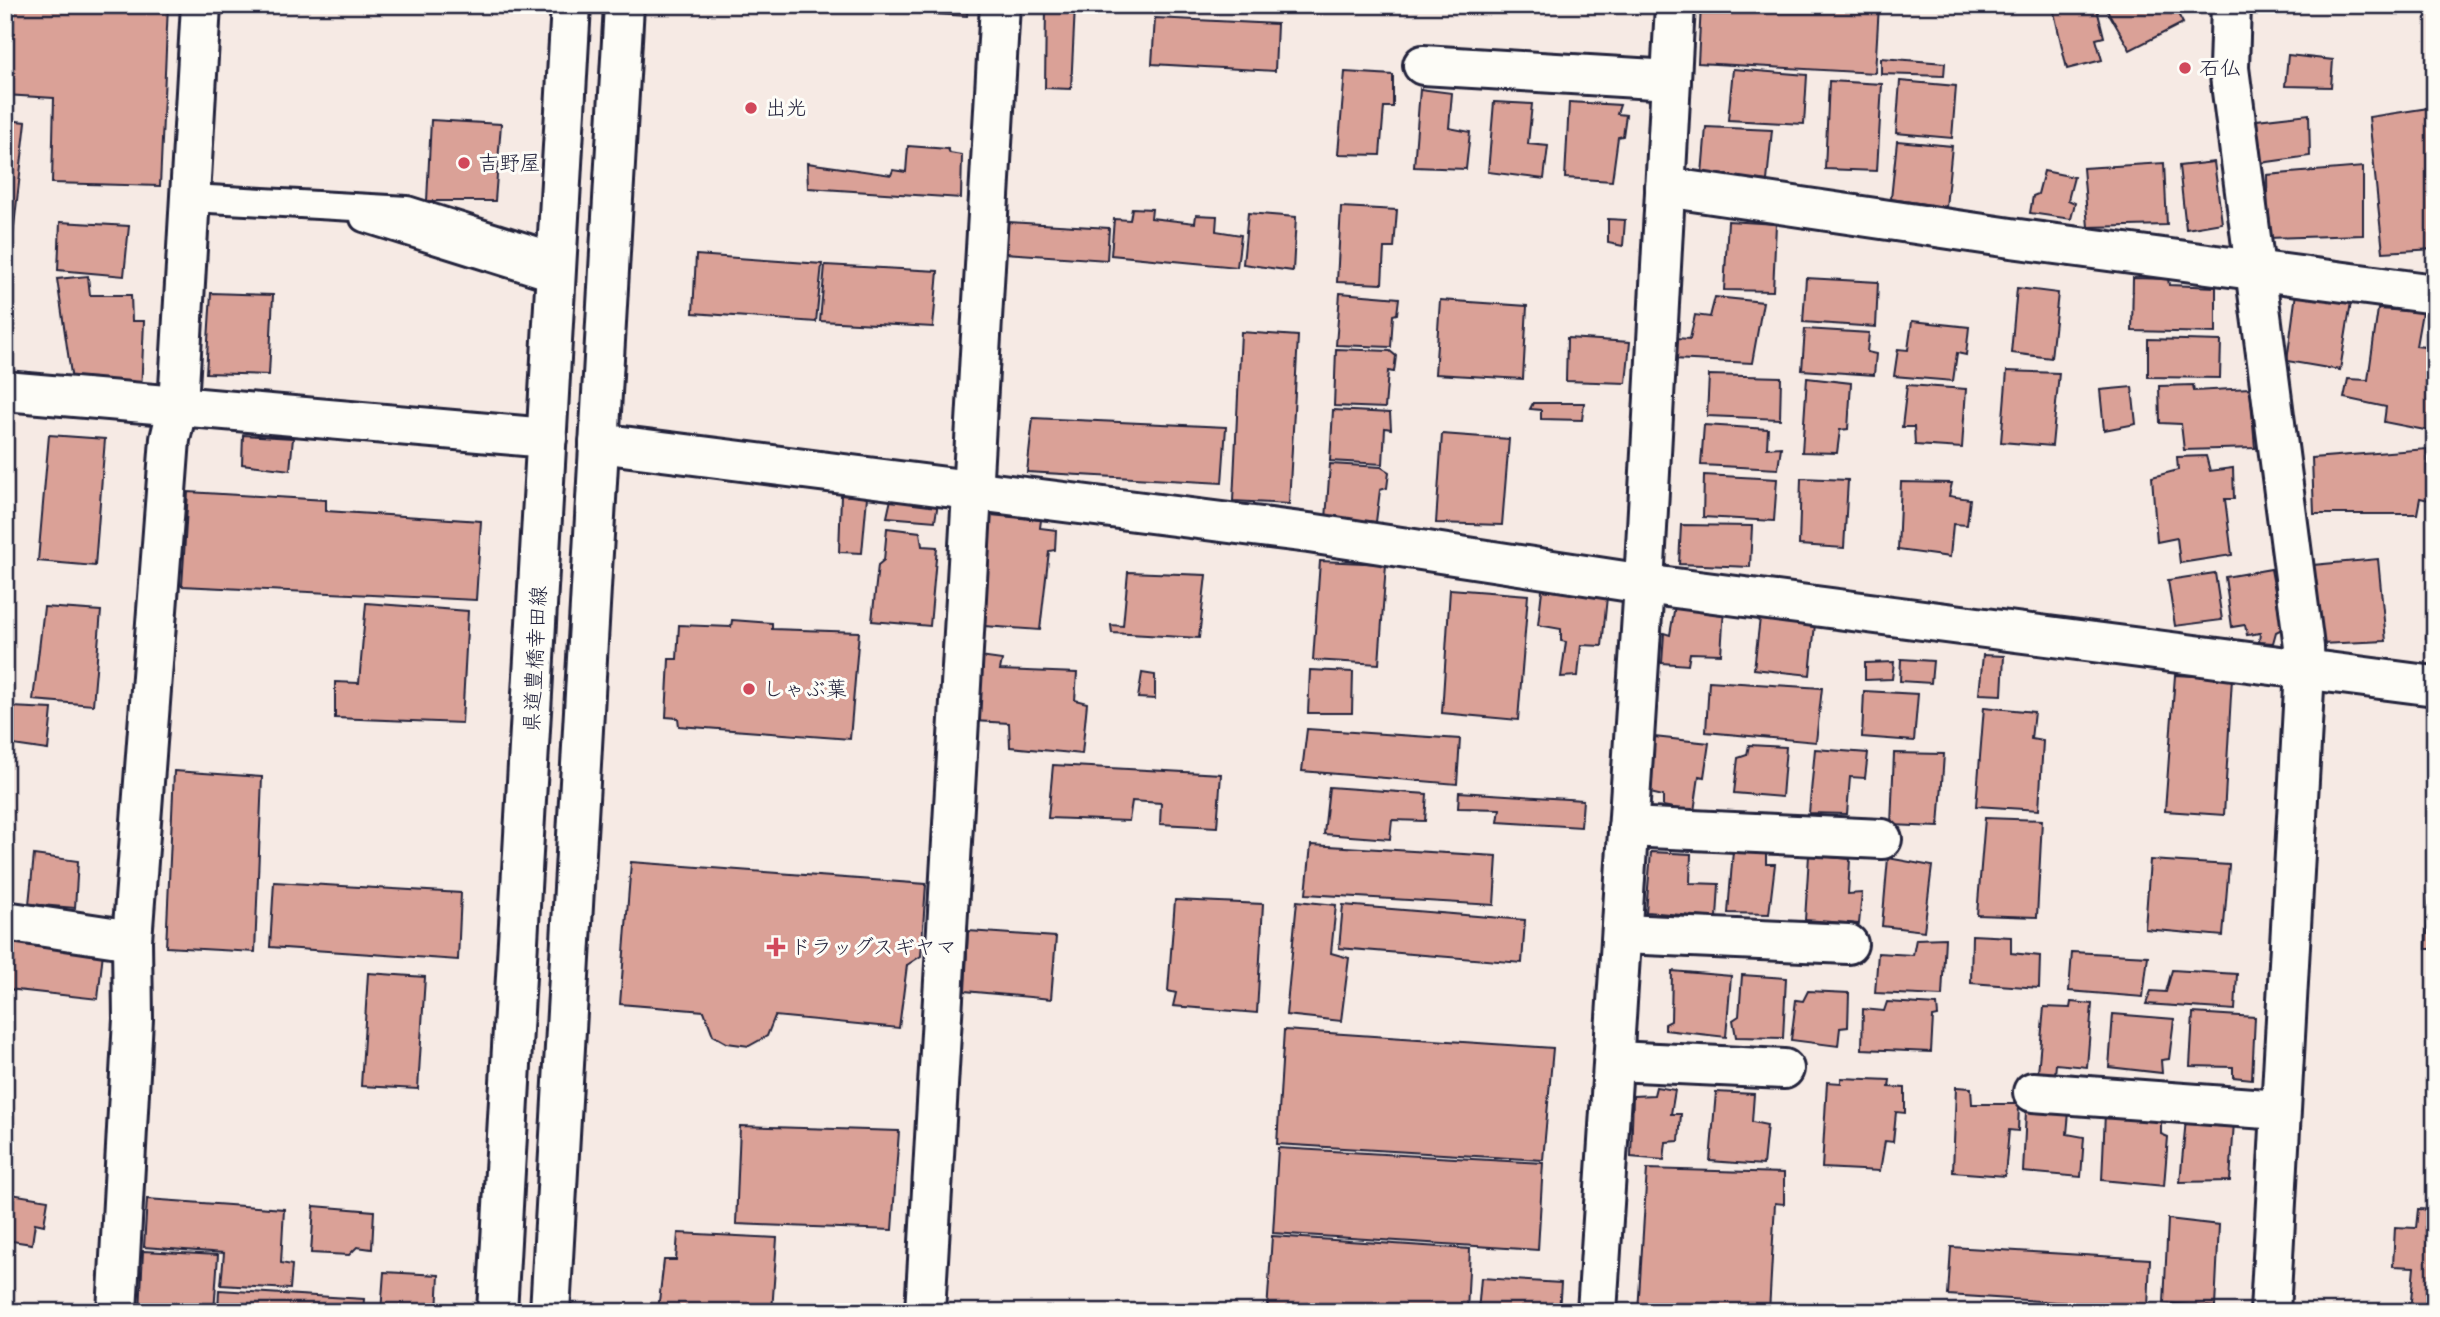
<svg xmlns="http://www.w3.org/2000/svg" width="2440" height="1317" viewBox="0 0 2440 1317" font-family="'Comic Neue','Klee One',sans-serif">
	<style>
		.building { fill: #daa197; stroke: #22223b; stroke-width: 2 }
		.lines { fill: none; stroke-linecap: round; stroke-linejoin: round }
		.service-casing { stroke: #22223b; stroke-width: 32 }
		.minor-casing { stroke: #22223b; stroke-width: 44 }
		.secondary-casing { stroke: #22223b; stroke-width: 44 }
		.service { stroke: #fdfcf7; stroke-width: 26 }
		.minor { stroke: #fdfcf7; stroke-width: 38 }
		.secondary { stroke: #fdfcf7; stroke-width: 38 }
		.poi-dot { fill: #d1495b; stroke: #fdfcf7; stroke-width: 2.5 }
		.labels { text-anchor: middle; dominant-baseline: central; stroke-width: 6; stroke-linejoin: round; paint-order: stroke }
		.poi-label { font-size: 21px; fill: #22223b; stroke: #fdfcf7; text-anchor: start }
		.street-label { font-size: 21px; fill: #22223b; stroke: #fdfcf7 }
	</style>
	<rect width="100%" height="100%" fill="#f6eae4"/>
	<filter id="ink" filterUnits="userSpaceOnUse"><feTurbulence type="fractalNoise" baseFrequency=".0143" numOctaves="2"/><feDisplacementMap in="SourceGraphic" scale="14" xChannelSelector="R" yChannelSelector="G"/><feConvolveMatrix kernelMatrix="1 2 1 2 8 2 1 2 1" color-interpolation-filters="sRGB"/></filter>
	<g filter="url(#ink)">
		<g class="building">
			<path d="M 5,5 L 168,5 L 160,186 L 52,183 L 54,98 L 5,95 Z"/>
			<path d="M 723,5 L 773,5 L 773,11 Z"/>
			<path d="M 788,5 L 968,5 L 967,16 Z"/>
			<path d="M 1046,5 L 1075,6 L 1071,89 L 1045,88 Z"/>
			<path d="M 1701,5 L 1879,5 L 1875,73 L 1698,63 Z"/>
			<path d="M 2064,5 L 2096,5 L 2104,37 L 2096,39 L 2102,60 L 2067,69 L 2053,8 Z"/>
			<path d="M 2117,5 L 2173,5 L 2183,23 L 2130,50 L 2107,10 Z"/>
			<path d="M 1155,18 L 1277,24 L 1275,71 L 1152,64 Z"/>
			<path d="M 2288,55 L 2333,60 L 2331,87 L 2285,86 Z"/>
			<path d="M 1881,58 L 1945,63 L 1944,76 L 1881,74 Z"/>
			<path d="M 1733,69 L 1807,75 L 1804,124 L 1728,120 Z"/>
			<path d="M 1345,72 L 1393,75 L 1393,107 L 1384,107 L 1380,155 L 1338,154 Z"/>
			<path d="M 1829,81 L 1882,84 L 1877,171 L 1825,169 Z"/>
			<path d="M 1900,81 L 1956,86 L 1952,138 L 1896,133 Z"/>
			<path d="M 1420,89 L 1452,93 L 1449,128 L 1470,132 L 1466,169 L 1414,167 Z"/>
			<path d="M 1494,102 L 1532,104 L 1528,144 L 1548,146 L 1544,179 L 1488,172 Z"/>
			<path d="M 1569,102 L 1620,105 L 1617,114 L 1626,115 L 1623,136 L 1618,137 L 1612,181 L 1565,178 Z"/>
			<path d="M 2435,107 L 2435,249 L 2383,252 L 2369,117 Z"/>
			<path d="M 2309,114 L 2310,156 L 2260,163 L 2257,120 Z"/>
			<path d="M 5,120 L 26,122 L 10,261 L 5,261 Z"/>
			<path d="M 431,120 L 501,124 L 495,201 L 427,201 Z"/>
			<path d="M 1706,127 L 1772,130 L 1767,181 L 1702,174 Z"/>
			<path d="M 1897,141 L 1952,146 L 1946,207 L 1891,199 Z"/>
			<path d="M 908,146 L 948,149 L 950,153 L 962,155 L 961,198 L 808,188 L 807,163 L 891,175 L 893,170 L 906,172 Z"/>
			<path d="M 2214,162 L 2222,223 L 2186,229 L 2179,166 Z"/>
			<path d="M 2164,163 L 2167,225 L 2088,227 L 2083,168 Z"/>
			<path d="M 2363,167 L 2363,235 L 2268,238 L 2267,175 Z"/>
			<path d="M 2044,171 L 2074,177 L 2068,200 L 2075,203 L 2071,219 L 2030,213 L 2033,196 L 2038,194 Z"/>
			<path d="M 1341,207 L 1397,210 L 1394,248 L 1384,248 L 1382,284 L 1337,282 Z"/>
			<path d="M 1132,208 L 1152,209 L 1151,218 L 1195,223 L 1196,215 L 1217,216 L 1216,231 L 1241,235 L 1237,267 L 1111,255 L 1114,219 L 1130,220 Z"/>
			<path d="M 1248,213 L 1296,217 L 1293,271 L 1243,264 Z"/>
			<path d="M 1608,219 L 1625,220 L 1623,246 L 1608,243 Z"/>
			<path d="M 1728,221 L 1776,224 L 1773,291 L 1724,290 Z"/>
			<path d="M 60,222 L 129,226 L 124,276 L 58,270 Z"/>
			<path d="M 1008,222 L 1109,228 L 1107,260 L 1005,253 Z"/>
			<path d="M 696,255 L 822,264 L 816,322 L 693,313 Z"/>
			<path d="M 825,265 L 938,271 L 933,327 L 820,321 Z"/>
			<path d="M 88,276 L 90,295 L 131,295 L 132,321 L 144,321 L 141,394 L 72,381 L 57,279 Z"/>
			<path d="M 1806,278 L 1878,282 L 1876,327 L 1803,322 Z"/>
			<path d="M 2133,278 L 2168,279 L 2169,285 L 2216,287 L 2216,333 L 2132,331 Z"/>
			<path d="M 2017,288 L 2058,293 L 2051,358 L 2011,353 Z"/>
			<path d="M 211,293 L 273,295 L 269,375 L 206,373 Z"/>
			<path d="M 1340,293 L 1399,298 L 1397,314 L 1393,315 L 1391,347 L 1336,345 Z"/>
			<path d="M 2296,293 L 2351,302 L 2340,370 L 2287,361 Z"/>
			<path d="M 1715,297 L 1763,302 L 1752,363 L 1673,359 L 1676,338 L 1690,339 L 1695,315 L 1710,317 Z"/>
			<path d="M 1440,300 L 1527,306 L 1523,379 L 1435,374 Z"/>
			<path d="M 2378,309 L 2422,312 L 2416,346 L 2435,348 L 2435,382 L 2430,431 L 2384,422 L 2386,407 L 2344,398 L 2348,379 L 2368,380 Z"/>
			<path d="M 1912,321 L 1969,327 L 1966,355 L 1957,353 L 1953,381 L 1894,376 L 1898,349 L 1908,350 Z"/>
			<path d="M 1805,329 L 1869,333 L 1867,352 L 1876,354 L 1874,375 L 1802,370 Z"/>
			<path d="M 1241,332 L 1298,336 L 1289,504 L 1233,501 Z"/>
			<path d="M 1567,338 L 1630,342 L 1626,383 L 1566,381 Z"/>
			<path d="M 2148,339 L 2221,341 L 2220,378 L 2148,377 Z"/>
			<path d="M 1336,349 L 1390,351 L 1396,356 L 1394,372 L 1388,371 L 1385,408 L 1334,406 Z"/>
			<path d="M 2007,371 L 2059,373 L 2052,446 L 2001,442 Z"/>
			<path d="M 1709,375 L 1781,377 L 1780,419 L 1707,416 Z"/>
			<path d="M 1807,378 L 1851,383 L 1848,429 L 1840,430 L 1837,453 L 1802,452 Z"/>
			<path d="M 1907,385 L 1966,389 L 1962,448 L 1915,445 L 1914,427 L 1902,427 Z"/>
			<path d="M 2193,385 L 2194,391 L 2250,388 L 2255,448 L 2184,450 L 2181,424 L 2160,423 L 2159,386 Z"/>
			<path d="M 2132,387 L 2136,424 L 2104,430 L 2100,390 Z"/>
			<path d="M 1533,403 L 1584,403 L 1582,420 L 1541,419 L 1541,410 L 1530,409 Z"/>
			<path d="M 1333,410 L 1390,413 L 1391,429 L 1385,428 L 1383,464 L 1330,461 Z"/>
			<path d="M 1033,418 L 1226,427 L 1222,483 L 1027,472 Z"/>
			<path d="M 1704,425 L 1768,429 L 1767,448 L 1781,447 L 1778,469 L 1701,465 Z"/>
			<path d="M 1442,434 L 1509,439 L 1502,525 L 1436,523 Z"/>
			<path d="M 49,435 L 105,439 L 95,566 L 38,561 Z"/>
			<path d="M 243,435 L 293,438 L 290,470 L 242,464 Z"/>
			<path d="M 2427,449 L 2429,500 L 2420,498 L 2417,514 L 2314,514 L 2312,458 Z"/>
			<path d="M 2206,456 L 2210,471 L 2233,468 L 2234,499 L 2225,499 L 2232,555 L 2180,563 L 2177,538 L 2157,542 L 2152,477 L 2178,470 L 2177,457 Z"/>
			<path d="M 1330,464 L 1381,467 L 1389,472 L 1387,488 L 1380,490 L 1376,522 L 1326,519 Z"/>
			<path d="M 1704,475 L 1777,479 L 1774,521 L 1703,517 Z"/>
			<path d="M 1801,478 L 1848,480 L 1844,548 L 1799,545 Z"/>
			<path d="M 1901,482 L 1952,483 L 1949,496 L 1970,499 L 1967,525 L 1953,524 L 1950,557 L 1898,550 Z"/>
			<path d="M 188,492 L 326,500 L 326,511 L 481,521 L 476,600 L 182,586 Z"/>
			<path d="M 841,495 L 867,497 L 862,553 L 839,552 Z"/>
			<path d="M 891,499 L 938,503 L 935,521 L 887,517 Z"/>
			<path d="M 991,515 L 1041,520 L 1040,528 L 1056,530 L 1055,550 L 1049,551 L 1040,630 L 984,626 Z"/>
			<path d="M 1681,525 L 1752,526 L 1750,567 L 1679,564 Z"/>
			<path d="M 887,528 L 920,532 L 922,546 L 937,547 L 930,626 L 872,621 L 878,565 L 884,560 Z"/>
			<path d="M 2378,559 L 2386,641 L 2320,644 L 2313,565 Z"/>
			<path d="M 1320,561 L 1386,564 L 1379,664 L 1313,660 Z"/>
			<path d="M 2271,569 L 2282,629 L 2276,632 L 2273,643 L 2259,642 L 2260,633 L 2247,635 L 2245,625 L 2232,627 L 2225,577 Z"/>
			<path d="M 2435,570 L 2435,639 L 2426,638 Z"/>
			<path d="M 1128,572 L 1206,575 L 1199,638 L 1112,633 L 1111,625 L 1123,626 Z"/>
			<path d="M 2215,573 L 2222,620 L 2175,626 L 2168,580 Z"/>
			<path d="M 1450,589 L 1528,595 L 1518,720 L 1442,713 Z"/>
			<path d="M 1542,590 L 1607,597 L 1602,646 L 1581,645 L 1578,676 L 1561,677 L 1566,642 L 1561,641 L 1561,629 L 1538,625 Z"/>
			<path d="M 366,603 L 468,611 L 462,723 L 335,718 L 335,682 L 359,683 Z"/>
			<path d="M 1675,605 L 1724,609 L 1721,654 L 1690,653 L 1688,665 L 1662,663 L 1664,633 L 1670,635 Z"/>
			<path d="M 44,607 L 101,611 L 93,705 L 33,700 Z"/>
			<path d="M 1760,618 L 1815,624 L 1810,675 L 1754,669 Z"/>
			<path d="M 732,620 L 772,623 L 772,629 L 859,632 L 850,739 L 679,726 L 678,718 L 666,717 L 669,659 L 677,659 L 679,625 L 731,627 Z"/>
			<path d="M 1983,655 L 2004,656 L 2002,695 L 1979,694 Z"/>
			<path d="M 980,657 L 1002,660 L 1000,670 L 1077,673 L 1075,700 L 1087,703 L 1082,754 L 1010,747 L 1009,723 L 974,721 Z"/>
			<path d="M 1901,659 L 1933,661 L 1931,683 L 1900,681 Z"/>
			<path d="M 1894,662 L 1892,679 L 1865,680 L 1865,663 Z"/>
			<path d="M 1310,670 L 1353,672 L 1352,713 L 1308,713 Z"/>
			<path d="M 1142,673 L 1155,675 L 1155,699 L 1138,698 Z"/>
			<path d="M 2175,675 L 2232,678 L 2224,815 L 2165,811 Z"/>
			<path d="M 1709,681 L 1822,688 L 1816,742 L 1706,732 Z"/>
			<path d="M 1864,691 L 1918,694 L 1914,741 L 1862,737 Z"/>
			<path d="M 11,707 L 52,709 L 48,750 L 6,744 Z"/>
			<path d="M 1984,707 L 2034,712 L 2031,739 L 2043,741 L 2039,810 L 1976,806 Z"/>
			<path d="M 1307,729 L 1460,739 L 1457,784 L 1302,771 Z"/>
			<path d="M 1654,737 L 1709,743 L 1704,777 L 1699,776 L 1694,812 L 1663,806 L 1663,796 L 1650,793 Z"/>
			<path d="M 1749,745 L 1786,747 L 1782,797 L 1734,793 L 1738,758 L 1747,755 Z"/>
			<path d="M 1815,749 L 1868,753 L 1865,778 L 1850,777 L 1847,814 L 1809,813 Z"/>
			<path d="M 1894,753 L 1944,754 L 1939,827 L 1891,825 Z"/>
			<path d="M 1053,765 L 1221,774 L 1217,827 L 1160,824 L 1161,803 L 1132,801 L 1129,821 L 1048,818 Z"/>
			<path d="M 174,771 L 262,777 L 255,952 L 166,947 Z"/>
			<path d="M 1329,787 L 1427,794 L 1425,821 L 1392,820 L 1390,839 L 1324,834 Z"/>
			<path d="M 1459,792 L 1583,800 L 1581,827 L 1498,822 L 1500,809 L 1458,808 Z"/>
			<path d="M 1985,818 L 2042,820 L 2037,917 L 1977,915 Z"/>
			<path d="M 1311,845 L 1497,856 L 1494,905 L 1306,894 Z"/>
			<path d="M 1733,850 L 1766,852 L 1766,864 L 1775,864 L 1769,914 L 1728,913 Z"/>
			<path d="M 1651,852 L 1691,854 L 1690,883 L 1719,884 L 1717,918 L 1646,912 Z"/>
			<path d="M 34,855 L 78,861 L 75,908 L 29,904 Z"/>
			<path d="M 1809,855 L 1850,859 L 1848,894 L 1862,893 L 1859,924 L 1805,920 Z"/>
			<path d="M 1888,858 L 1932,866 L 1924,931 L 1882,926 Z"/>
			<path d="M 2150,860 L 2229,865 L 2223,936 L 2145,929 Z"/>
			<path d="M 631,862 L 926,884 L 921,956 L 907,965 L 899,1028 L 775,1016 L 767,1036 L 749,1046 L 727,1043 L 713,1035 L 704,1011 L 620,1004 Z"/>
			<path d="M 274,882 L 461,893 L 458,960 L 270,947 Z"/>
			<path d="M 2429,896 L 2435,896 L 2435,949 L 2426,949 Z"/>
			<path d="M 1175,900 L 1263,904 L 1257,1013 L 1173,1006 L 1176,993 L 1168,991 Z"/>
			<path d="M 1297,901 L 1336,905 L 1331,953 L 1349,958 L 1341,1021 L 1286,1015 Z"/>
			<path d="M 1343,905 L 1525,920 L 1522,963 L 1339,948 Z"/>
			<path d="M 968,931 L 1056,937 L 1051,999 L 965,991 Z"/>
			<path d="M 1972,935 L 2011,937 L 2011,953 L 2040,956 L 2039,988 L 1971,983 Z"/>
			<path d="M 1945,938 L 1942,996 L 1875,993 L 1878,953 L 1913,955 L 1916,939 Z"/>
			<path d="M 13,941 L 103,952 L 98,999 L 8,989 Z"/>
			<path d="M 2072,952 L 2148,956 L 2143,997 L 2069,991 Z"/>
			<path d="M 2172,970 L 2237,974 L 2235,1010 L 2146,1004 L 2151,991 L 2166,992 Z"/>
			<path d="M 1672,971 L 1731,976 L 1726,1037 L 1665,1030 L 1665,1024 L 1671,1021 Z"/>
			<path d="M 368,973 L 425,977 L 418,1089 L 361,1086 Z"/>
			<path d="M 1742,975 L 1786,978 L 1783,1038 L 1736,1037 L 1733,1020 L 1739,1016 Z"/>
			<path d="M 1808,991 L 1849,993 L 1848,1027 L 1840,1028 L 1838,1046 L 1791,1040 L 1796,1000 L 1803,1001 Z"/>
			<path d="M 1887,1002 L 1937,1005 L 1938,1016 L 1933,1017 L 1931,1052 L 1862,1049 L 1863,1009 L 1884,1011 Z"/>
			<path d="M 2071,1002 L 2092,1004 L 2087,1067 L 2056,1064 L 2055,1075 L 2038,1073 L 2044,1007 L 2070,1008 Z"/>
			<path d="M 2193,1013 L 2255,1017 L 2252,1079 L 2233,1077 L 2233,1067 L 2190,1066 Z"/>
			<path d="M 2113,1014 L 2174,1019 L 2169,1059 L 2161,1060 L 2162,1073 L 2109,1067 Z"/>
			<path d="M 1284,1030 L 1553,1048 L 1543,1160 L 1277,1144 Z"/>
			<path d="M 1841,1078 L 1890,1080 L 1889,1087 L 1905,1088 L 1905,1113 L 1896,1112 L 1893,1142 L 1885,1141 L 1880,1171 L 1822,1168 L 1827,1082 L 1841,1083 Z"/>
			<path d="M 1656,1087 L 1675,1090 L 1671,1114 L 1681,1114 L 1679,1141 L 1666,1142 L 1664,1160 L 1631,1157 L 1633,1096 L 1654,1095 Z"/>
			<path d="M 1956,1087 L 1971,1088 L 1972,1104 L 2019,1104 L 2018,1131 L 2009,1130 L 2005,1176 L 1953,1172 Z"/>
			<path d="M 1716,1092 L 1754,1094 L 1752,1122 L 1767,1125 L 1763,1165 L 1710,1161 Z"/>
			<path d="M 2026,1111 L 2069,1112 L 2067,1134 L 2084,1137 L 2081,1177 L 2023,1172 Z"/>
			<path d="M 2105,1113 L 2161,1117 L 2161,1134 L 2168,1137 L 2164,1186 L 2102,1180 Z"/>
			<path d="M 2186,1119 L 2234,1122 L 2230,1181 L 2180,1182 Z"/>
			<path d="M 740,1126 L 899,1131 L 892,1230 L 736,1224 Z"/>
			<path d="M 1278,1148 L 1543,1163 L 1538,1250 L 1273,1233 Z"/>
			<path d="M 1647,1169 L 1784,1173 L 1784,1204 L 1775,1203 L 1769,1312 L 1638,1312 Z"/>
			<path d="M 5,1193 L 48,1200 L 44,1225 L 35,1223 L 32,1244 L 5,1240 Z"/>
			<path d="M 147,1199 L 284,1209 L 281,1263 L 292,1265 L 290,1289 L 221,1285 L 224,1253 L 144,1247 Z"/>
			<path d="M 314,1206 L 374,1211 L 372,1249 L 357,1247 L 349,1255 L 311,1253 Z"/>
			<path d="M 2418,1209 L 2435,1210 L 2435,1312 L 2410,1312 L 2414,1267 L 2393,1266 L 2395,1227 L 2416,1228 Z"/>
			<path d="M 2168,1219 L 2219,1225 L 2215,1307 L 2164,1303 Z"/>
			<path d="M 678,1233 L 777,1238 L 772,1312 L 658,1310 L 664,1260 L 676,1260 Z"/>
			<path d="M 1272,1236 L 1470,1249 L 1467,1312 L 1267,1312 Z"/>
			<path d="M 1951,1247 L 2150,1259 L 2148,1308 L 1948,1295 Z"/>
			<path d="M 143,1251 L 218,1255 L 214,1312 L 140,1312 Z"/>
			<path d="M 384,1272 L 439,1275 L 437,1312 L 381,1312 Z"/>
			<path d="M 1481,1278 L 1561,1283 L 1559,1312 L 1478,1312 Z"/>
			<path d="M 219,1290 L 364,1299 L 363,1312 L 218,1312 Z"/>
		</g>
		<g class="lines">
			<g class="service-casing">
				<g id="service">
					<path d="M 191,198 L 407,210 L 557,257"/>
					<path d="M 364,218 L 556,278"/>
				</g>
			</g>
			<g class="minor-casing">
				<g id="minor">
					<path d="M 2231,5 L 2229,68 L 2304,647 L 2305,670 L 2270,1312"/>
					<path d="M 1423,65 L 1671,80"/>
					<path d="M 1665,187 L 2011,238 L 2435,294"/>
					<path d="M 5,391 L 547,438"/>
					<path d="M 599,443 L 1309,533 L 1644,584 L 2435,686"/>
					<path d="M 1628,827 L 1882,839"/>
					<path d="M 5,921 L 132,940"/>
					<path d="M 1622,934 L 1848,944"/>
					<path d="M 1615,1061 L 1784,1069"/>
					<path d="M 2033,1092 L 2280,1110"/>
					<path d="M 117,1312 L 133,1019 L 132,940 L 170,439 L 178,405 L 201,5"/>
					<path d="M 925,1312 L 1000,5"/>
					<path d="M 1597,1312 L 1644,584 L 1675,5"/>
				</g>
			</g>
			<g class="secondary-casing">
				<g id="secondary">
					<path d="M 497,1312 L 571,5"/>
					<path d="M 550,1312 L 624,5"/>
				</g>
			</g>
			<use href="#service" class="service"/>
			<use href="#minor" class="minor"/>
			<use href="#secondary" class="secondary"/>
		</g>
	</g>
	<g class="poi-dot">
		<circle cx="2185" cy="68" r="7"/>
		<circle cx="751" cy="108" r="7"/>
		<circle cx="464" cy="163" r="7"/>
		<circle cx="749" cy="689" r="7"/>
		<path d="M772.5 936.5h7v7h7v7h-7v7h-7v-7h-7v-7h7z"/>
	</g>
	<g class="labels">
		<g class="poi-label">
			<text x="2199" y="68">石仏</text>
			<text x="765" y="108">出光</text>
			<text x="478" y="163">吉野屋</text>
			<text x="763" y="689">しゃぶ葉</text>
			<text x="790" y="947">ドラッグスギヤマ</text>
		</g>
		<g class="street-label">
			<text transform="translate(535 659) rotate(-87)">県道豊橋幸田線</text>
		</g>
	</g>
	<rect width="2440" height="1317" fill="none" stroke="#fdfcf7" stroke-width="28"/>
	<rect x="14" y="14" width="2412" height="1289" fill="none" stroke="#22223b" stroke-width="2.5" filter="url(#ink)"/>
</svg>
